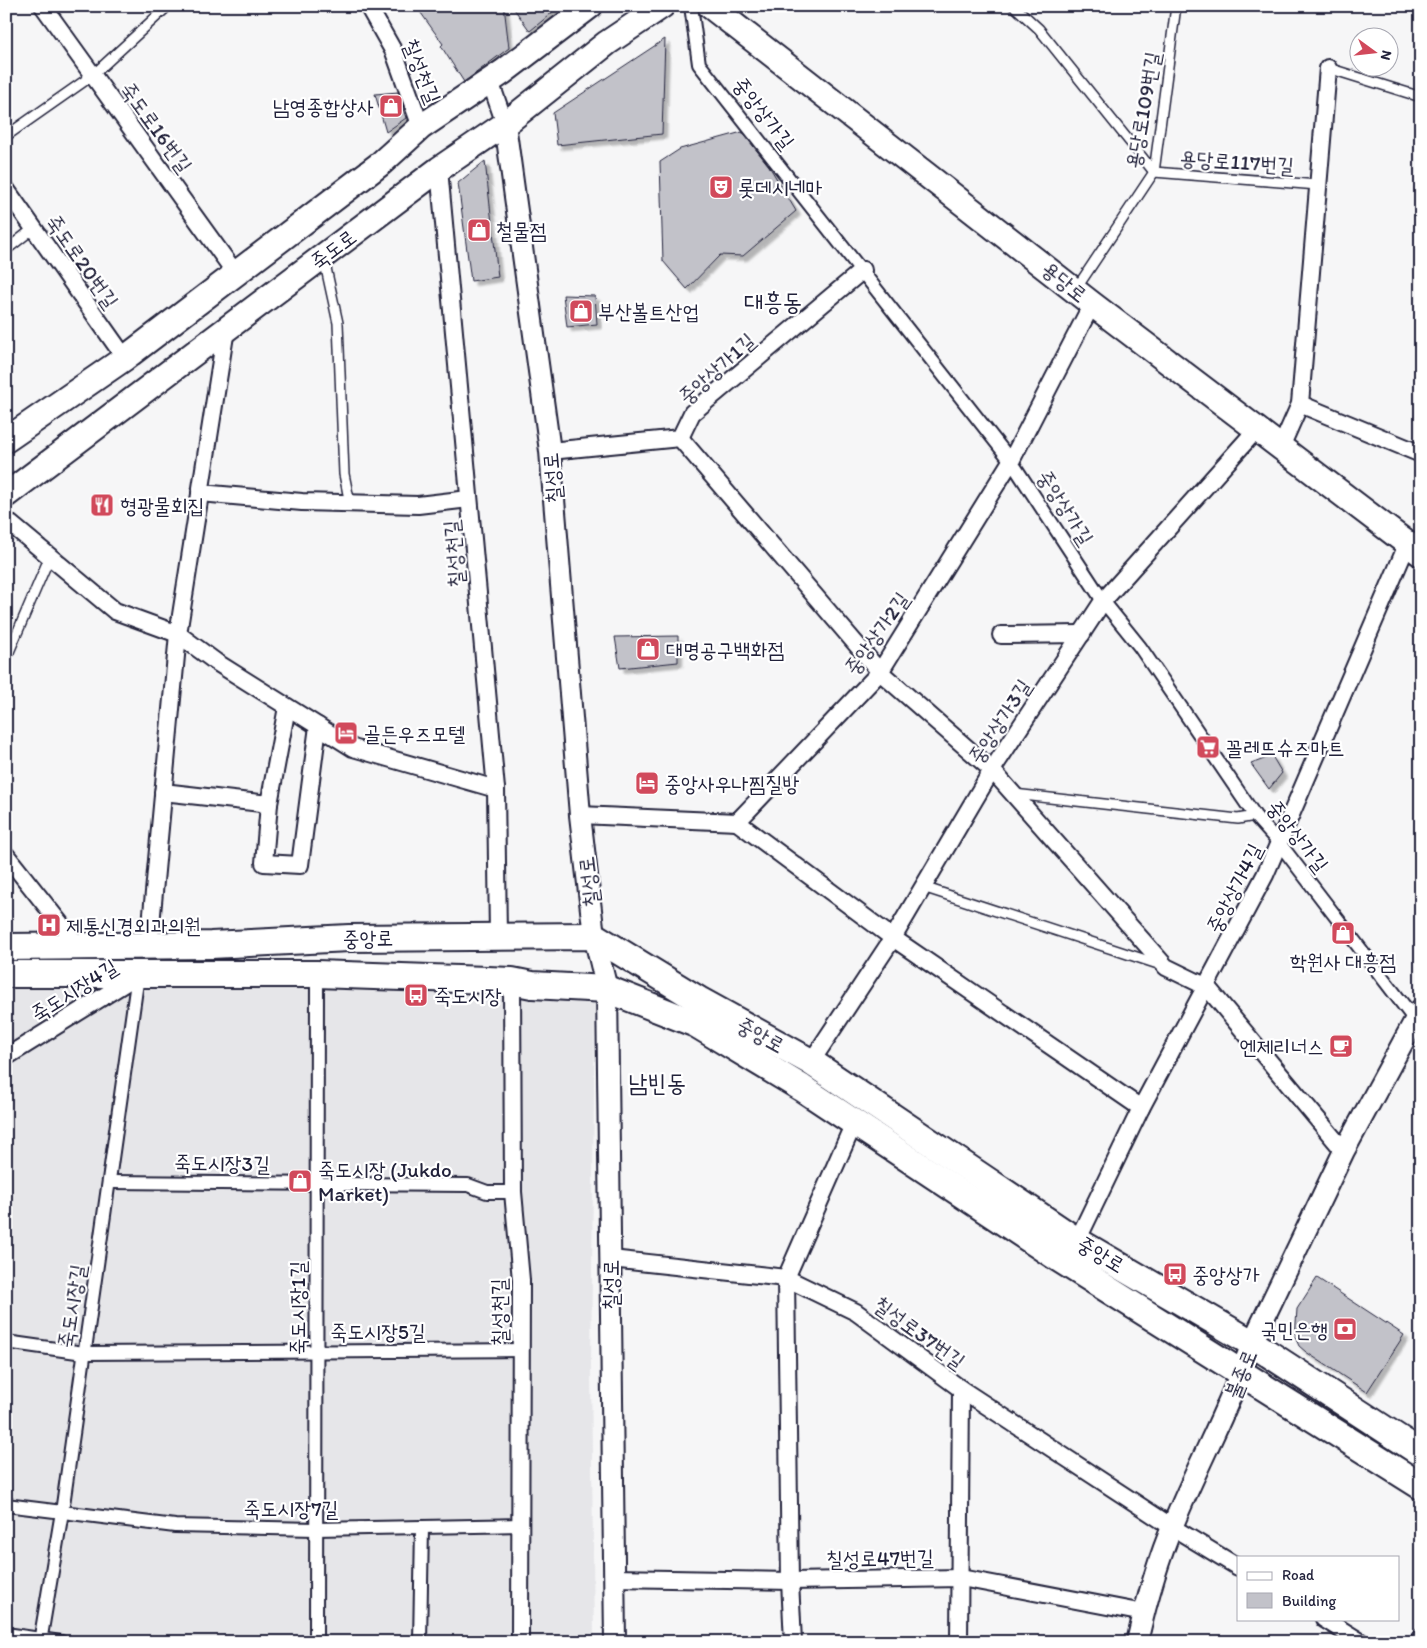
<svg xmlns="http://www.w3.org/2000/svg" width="1427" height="1648" viewBox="0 0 1427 1648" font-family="Itim,'Poor Story',sans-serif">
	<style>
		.built { fill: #e6e6e9 }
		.building { fill: #c2c2c9; stroke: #22223b; filter: url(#shadow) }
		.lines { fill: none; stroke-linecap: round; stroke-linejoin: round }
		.service-casing { stroke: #22223b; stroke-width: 12 }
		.pedestrian-casing { stroke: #22223b; stroke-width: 16 }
		.minor-casing { stroke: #22223b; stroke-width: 20 }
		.tertiary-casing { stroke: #22223b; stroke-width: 24 }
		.secondary-casing { stroke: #22223b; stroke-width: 28 }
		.primary-casing { stroke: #22223b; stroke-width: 30 }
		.service { stroke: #fff; stroke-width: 9 }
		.pedestrian { stroke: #fff; stroke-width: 12 }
		.minor { stroke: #fff; stroke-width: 16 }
		.tertiary { stroke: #fff; stroke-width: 20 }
		.secondary { stroke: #fff; stroke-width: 24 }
		.primary { stroke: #fff; stroke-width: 26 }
		.labels { text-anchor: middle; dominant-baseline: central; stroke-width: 4.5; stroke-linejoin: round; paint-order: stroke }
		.street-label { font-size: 21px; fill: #22223b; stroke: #fff }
		.poi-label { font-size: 21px; fill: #22223b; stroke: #fff; text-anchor: start }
		.quarter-label { font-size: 24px; fill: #22223b; stroke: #fff }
	</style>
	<defs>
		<filter id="shadow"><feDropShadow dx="4.5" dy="4.5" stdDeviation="1" flood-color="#0004"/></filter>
	</defs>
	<rect width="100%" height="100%" fill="#f6f6f7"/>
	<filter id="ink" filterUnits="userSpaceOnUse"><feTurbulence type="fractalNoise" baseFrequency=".02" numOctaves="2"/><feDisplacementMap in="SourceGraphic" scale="10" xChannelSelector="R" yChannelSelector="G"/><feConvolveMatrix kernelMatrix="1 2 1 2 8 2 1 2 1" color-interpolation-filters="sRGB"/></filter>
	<g filter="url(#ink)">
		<path class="built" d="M 117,974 L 595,998 L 591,1364 L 594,1642 L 6,1642 L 6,976 Z"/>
		<g class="building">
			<path d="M 416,6 L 504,6 L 509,48 L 464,82 L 441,46 L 443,44 Z"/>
			<path d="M 512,6 L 560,6 L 530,31 Z"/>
			<path d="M 665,39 L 662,134 L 557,145 L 553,113 Z"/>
			<path d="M 398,92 L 406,118 L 386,132 L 375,94 Z"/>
			<path d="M 742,132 L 769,166 L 796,211 L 743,256 L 720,255 L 687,289 L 663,261 L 660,162 L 680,149 Z"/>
			<path d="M 485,161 L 498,277 L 471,281 L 458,183 Z"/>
			<path d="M 563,295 L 595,296 L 597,324 L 567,327 Z"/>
			<path d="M 678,636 L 678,662 L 620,668 L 615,637 Z"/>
			<path d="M 1272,756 L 1282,773 L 1269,789 L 1251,764 Z"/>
			<path d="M 1317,1278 L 1404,1335 L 1367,1392 L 1306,1352 L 1299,1346 L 1295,1337 L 1297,1309 Z"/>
		</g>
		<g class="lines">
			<g class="service-casing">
				<g id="service">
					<path d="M 1014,6 L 1039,29 L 1154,172"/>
					<path d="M 1328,68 L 1421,97"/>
					<path d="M 6,136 L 93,75 L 168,6"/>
					<path d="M 1154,172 L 1318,185"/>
					<path d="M 6,250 L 34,228"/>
					<path d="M 324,259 L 338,323 L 344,474 L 350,504"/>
					<path d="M 1076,289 L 1154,172 L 1176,6"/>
					<path d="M 6,659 L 50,556"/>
					<path d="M 1014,794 L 1238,819 L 1255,816"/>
					<path d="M 923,887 L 1161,965"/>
				</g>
			</g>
			<g class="pedestrian-casing">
				<g id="pedestrian">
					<path d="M 691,6 L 699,64 L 1011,461 L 1103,601 L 1140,647 L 1255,816 L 1280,844 L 1418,1024"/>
					<path d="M 110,1182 L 468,1185 L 487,1192 L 513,1192"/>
					<path d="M 6,1342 L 84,1353 L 521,1350"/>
					<path d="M 6,1505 L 175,1526 L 316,1529 L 521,1525"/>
					<path d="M 6,1634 L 61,1642"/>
					<path d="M 40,1642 L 62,1512 L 138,975"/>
					<path d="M 316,1642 L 317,974"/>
					<path d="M 420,1642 L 422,1527"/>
				</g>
			</g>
			<g class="minor-casing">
				<g id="minor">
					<path d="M 43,6 L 236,274"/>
					<path d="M 368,6 L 394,52 L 421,127"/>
					<path d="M 490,81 L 505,124"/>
					<path d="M 439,169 L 496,789 L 498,936"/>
					<path d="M 6,189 L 125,358"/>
					<path d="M 1300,404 L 1421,454"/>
					<path d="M 680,438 L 880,672 L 992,770 L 1166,967 L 1207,987 L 1344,1151"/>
					<path d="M 1281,447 L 1300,404 L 1328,68"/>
					<path d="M 550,451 L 680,438 L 692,413 L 863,270"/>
					<path d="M 200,493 L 302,502 L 418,505 L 469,499"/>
					<path d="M 6,520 L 115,611 L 178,634 L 216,662 L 353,748 L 496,789"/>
					<path d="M 1001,635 L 1082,634"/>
					<path d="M 163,792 L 269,804 L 264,863 L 300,865 L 318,726"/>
					<path d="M 269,804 L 287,707"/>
					<path d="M 580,815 L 737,822 L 880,672 L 1011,461 L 1092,304"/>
					<path d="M 737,822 L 893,938 L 1141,1108"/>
					<path d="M 6,855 L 78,946"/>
					<path d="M 149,946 L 178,634 L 226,329"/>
					<path d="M 512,981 L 513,1192 L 521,1280 L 520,1642"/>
					<path d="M 6,1057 L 138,975"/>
					<path d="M 811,1062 L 893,938 L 992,770 L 1103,601 L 1256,430"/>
					<path d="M 1077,1241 L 1141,1108 L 1265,875 L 1407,545"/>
					<path d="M 611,1259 L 786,1278 L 856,1312 L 961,1389 L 1172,1527 L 1238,1567"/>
					<path d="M 614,1578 L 790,1581 L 961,1578 L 1144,1613"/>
					<path d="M 1324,1619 L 1361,1642"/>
					<path d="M 793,1642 L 790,1581 L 786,1278 L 854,1123"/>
					<path d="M 959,1642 L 961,1389"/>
					<path d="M 1418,1642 L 1421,1637"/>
				</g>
			</g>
			<g class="tertiary-casing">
				<g id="tertiary">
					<path d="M 505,124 L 550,451 L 580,815 L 594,936 L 607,989 L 615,1642"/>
					<path d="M 1137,1642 C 1146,1603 1157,1562 1173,1525 C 1198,1464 1230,1406 1252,1343 L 1344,1151 L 1421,1009"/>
				</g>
			</g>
			<g class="secondary-casing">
				<g id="secondary">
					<path d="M 710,6 L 1092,304 L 1421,554"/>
					<path d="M 6,440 L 125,358 L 380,164 L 421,127 L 503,72 L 590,6"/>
					<path d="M 6,495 L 439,169 L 505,124 L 607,43 L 662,6"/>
				</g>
			</g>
			<g class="primary-casing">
				<g id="primary">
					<path d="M 6,947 L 211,945 L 349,938 L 594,936 L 699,1000 L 811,1062 L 1077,1241 L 1252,1343 L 1421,1453"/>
					<path d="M 6,974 L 317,974 L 512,981 L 532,985 L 607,989 L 696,1024 L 802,1088 L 1058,1258 L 1421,1486"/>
				</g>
			</g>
			<use href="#service" class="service"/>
			<use href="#pedestrian" class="pedestrian"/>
			<use href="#minor" class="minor"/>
			<use href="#tertiary" class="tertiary"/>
			<use href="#secondary" class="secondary"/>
			<use href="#primary" class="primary"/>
		</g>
	</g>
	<defs>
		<g id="shop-square" transform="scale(1.25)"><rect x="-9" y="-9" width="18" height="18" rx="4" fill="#d1495b" stroke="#fff"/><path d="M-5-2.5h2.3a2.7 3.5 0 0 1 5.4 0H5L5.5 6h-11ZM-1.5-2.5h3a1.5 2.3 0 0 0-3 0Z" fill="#fff"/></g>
		<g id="theatre-square" transform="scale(1.25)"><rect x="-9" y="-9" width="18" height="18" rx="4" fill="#d1495b" stroke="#fff"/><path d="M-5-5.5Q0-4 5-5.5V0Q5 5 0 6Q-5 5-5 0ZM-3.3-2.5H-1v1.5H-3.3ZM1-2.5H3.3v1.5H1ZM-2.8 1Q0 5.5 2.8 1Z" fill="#fff"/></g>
		<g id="restaurant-square" transform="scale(1.25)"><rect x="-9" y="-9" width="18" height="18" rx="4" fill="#d1495b" stroke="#fff"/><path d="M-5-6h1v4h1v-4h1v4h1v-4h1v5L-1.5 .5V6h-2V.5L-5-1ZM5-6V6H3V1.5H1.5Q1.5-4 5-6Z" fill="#fff"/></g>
		<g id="hotel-square" transform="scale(1.25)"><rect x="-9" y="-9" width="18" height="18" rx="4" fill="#d1495b" stroke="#fff"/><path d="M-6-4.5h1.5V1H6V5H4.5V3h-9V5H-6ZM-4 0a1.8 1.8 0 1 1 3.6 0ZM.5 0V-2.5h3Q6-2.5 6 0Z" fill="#fff"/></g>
		<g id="supermarket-square" transform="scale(1.25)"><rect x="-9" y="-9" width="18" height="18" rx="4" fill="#d1495b" stroke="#fff"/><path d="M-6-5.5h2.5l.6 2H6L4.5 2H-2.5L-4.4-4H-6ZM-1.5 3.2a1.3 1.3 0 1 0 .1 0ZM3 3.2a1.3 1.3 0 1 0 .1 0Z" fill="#fff"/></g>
		<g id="hospital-square" transform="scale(1.25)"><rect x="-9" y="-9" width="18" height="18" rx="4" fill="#d1495b" stroke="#fff"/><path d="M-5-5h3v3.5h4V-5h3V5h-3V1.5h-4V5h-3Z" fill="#fff"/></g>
		<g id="bus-square" transform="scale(1.25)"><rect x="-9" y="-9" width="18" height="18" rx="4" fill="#d1495b" stroke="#fff"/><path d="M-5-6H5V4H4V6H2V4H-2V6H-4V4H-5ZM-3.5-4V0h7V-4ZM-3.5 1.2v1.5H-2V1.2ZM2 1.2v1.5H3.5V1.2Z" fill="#fff"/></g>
		<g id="cafe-square" transform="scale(1.25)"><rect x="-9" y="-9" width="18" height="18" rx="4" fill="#d1495b" stroke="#fff"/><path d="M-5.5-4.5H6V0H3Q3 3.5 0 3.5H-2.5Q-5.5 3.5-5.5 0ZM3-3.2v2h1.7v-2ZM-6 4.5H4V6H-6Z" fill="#fff"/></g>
		<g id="bank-square" transform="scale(1.25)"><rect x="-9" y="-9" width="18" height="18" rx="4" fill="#d1495b" stroke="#fff"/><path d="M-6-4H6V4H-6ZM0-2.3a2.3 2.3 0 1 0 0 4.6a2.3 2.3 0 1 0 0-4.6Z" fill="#fff"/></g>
	</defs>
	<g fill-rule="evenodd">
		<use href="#shop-square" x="391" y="106"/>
		<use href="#theatre-square" x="721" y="187"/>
		<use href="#shop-square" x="479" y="230"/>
		<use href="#shop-square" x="581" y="311"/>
		<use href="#restaurant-square" x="102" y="505"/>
		<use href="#shop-square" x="648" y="649"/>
		<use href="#hotel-square" x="346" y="733"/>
		<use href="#supermarket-square" x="1208" y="747"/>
		<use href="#hotel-square" x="647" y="783"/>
		<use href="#hospital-square" x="49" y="925"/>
		<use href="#shop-square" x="1343" y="933"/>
		<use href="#bus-square" x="416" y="995"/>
		<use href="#cafe-square" x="1341" y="1046"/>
		<use href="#shop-square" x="300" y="1181"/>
		<use href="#bus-square" x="1175" y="1274"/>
		<use href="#bank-square" x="1345" y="1329"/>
	</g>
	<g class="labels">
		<g class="street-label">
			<text transform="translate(422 71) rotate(68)">칠성천길</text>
			<text transform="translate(1142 110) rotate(-80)">용당로109번길</text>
			<text transform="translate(764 113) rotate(52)">중앙상가길</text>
			<text transform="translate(157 127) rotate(54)">죽도로16번길</text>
			<text transform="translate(1237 161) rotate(4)">용당로117번길</text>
			<text transform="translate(333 249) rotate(-37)">죽도로</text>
			<text transform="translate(83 261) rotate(55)">죽도로20번길</text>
			<text transform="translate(1065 281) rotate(39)">용당로</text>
			<text transform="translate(716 368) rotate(-42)">중앙상가1길</text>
			<text transform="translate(552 478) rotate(-95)">칠성로</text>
			<text transform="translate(1066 507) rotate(57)">중앙상가길</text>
			<text transform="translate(453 554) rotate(-95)">칠성천길</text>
			<text transform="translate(876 633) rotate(-55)">중앙상가2길</text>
			<text transform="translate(999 721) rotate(-57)">중앙상가3길</text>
			<text transform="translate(1298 836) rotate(52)">중앙상가길</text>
			<text transform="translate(588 882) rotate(-97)">칠성로</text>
			<text transform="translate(1234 888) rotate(-63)">중앙상가4길</text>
			<text transform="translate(368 938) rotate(-1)">중앙로</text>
			<text transform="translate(74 990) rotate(-32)">죽도시장4길</text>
			<text transform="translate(761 1034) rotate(29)">중앙로</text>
			<text transform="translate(222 1163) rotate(1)">죽도시장3길</text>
			<text transform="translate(1101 1254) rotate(31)">중앙로</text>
			<text transform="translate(610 1285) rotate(-90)">칠성로</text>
			<text transform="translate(71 1306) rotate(-81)">죽도시장길</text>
			<text transform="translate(297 1308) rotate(-90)">죽도시장1길</text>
			<text transform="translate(499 1312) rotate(-91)">칠성천길</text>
			<text x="378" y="1331">죽도시장5길</text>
			<text transform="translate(920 1332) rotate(36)">칠성로37번길</text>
			<text transform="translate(1240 1374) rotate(-68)">불종로</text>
			<text x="291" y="1508">죽도시장7길</text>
			<text transform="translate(880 1558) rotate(-1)">칠성로47번길</text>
		</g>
		<g class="poi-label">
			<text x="374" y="106" text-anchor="end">남영종합상사</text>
			<text x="738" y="187">롯데시네마</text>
			<text x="496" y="230">철물점</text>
			<text x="598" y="311">부산볼트산업</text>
			<text x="120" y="505">형광물회집</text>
			<text x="666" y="649">대명공구백화점</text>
			<text x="364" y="733">골든우즈모텔</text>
			<text x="1226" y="747">꼴레뜨슈즈마트</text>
			<text x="664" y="783">중앙사우나찜질방</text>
			<text x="66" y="925">제통신경외과의원</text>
			<text x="1343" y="961" text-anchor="middle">학원사 대흥점</text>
			<text x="434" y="995">죽도시장</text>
			<text x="1324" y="1046" text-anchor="end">엔제리너스</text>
			<text x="318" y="1169">죽도시장 (Jukdo<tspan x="318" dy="24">Market)</tspan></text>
			<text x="1192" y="1274">중앙상가</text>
			<text x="1328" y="1329" text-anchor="end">국민은행</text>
		</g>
		<g class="quarter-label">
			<text x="773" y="301">대흥동</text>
			<text x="657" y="1082">남빈동</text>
		</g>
	</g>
	<rect width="1427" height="1648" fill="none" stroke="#fff" stroke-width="25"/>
	<rect x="12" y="12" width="1402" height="1623" fill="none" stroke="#22223b" stroke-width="2" filter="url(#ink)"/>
	<rect x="1237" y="1556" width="162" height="65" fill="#ffffff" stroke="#a7a7b1"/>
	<rect x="1247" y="1572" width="25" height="8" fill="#ffffff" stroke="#a7a7b1"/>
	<text x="1282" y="1580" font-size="15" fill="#22223b">Road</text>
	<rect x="1247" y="1593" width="25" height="15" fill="#c2c2c9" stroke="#a7a7b1"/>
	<text x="1282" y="1606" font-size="15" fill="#22223b">Building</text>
	<g transform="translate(1374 52) rotate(105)"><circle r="24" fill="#ffffff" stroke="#a7a7b1"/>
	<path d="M0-4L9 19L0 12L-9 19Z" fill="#d1495b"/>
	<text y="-8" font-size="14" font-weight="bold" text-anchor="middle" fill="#22223b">N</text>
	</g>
</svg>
